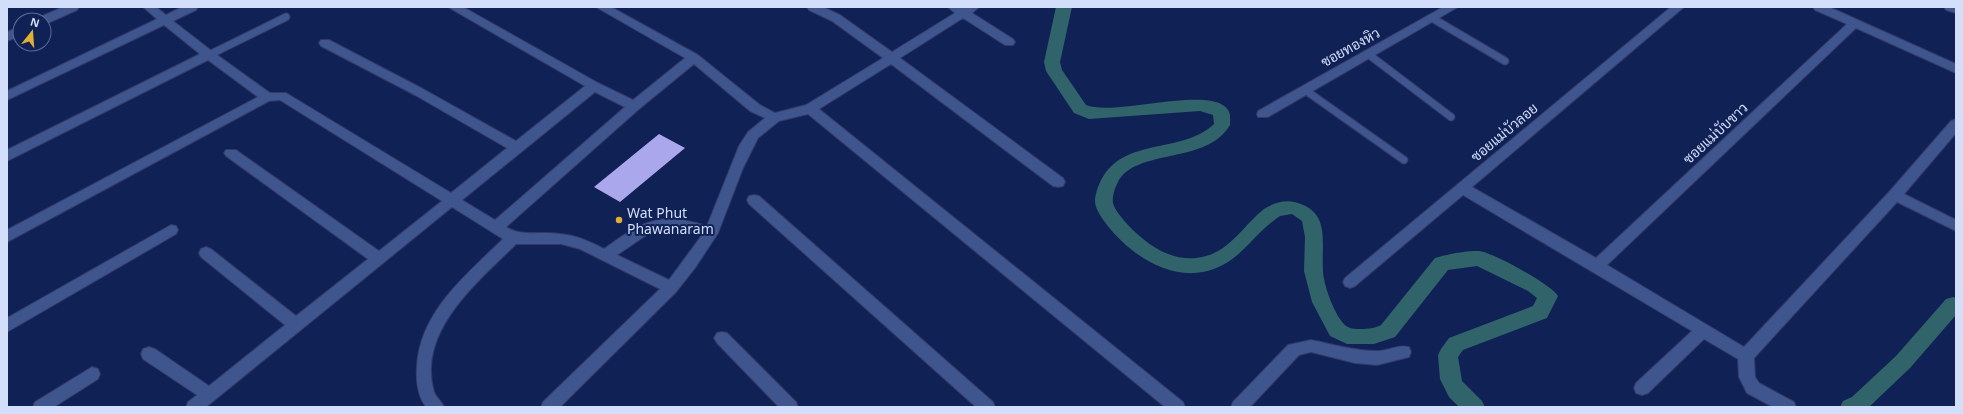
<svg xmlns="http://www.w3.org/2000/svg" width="1963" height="414" viewBox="0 0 1963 414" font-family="'Noto Sans',Sarabun,sans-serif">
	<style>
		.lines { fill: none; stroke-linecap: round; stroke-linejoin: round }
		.canal { fill: #31636a; fill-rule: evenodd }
		.building { fill: #aba7ec }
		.service-casing { stroke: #343967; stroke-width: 9 }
		.minor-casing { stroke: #343967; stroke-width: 2 }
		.service { stroke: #3e558e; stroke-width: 7 }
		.minor { fill: #3e558e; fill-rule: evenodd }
		.poi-dot { fill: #e0b034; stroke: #102156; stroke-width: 1.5 }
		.labels { text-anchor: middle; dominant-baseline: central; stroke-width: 4; stroke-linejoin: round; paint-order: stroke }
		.street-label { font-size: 14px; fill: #d3dffa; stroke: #102156 }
		.poi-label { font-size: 14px; fill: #d3dffa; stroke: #102156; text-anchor: start }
	</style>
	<rect width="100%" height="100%" fill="#102156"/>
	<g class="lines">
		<g class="canal">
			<path d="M 1056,7 L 1072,7 L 1060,62 L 1062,70 L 1086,105 C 1114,117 1212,84 1228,110 C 1231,114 1230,120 1230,125 C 1207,165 1135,148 1118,182 C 1115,188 1112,196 1113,203 C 1115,211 1123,219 1128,225 C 1148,246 1175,265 1206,256 C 1230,250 1245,224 1264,209 C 1275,202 1286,199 1298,203 C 1331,213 1321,244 1323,270 C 1323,284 1335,317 1346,326 C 1349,328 1353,329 1357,329 C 1365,329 1374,329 1381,325 L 1435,258 C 1448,254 1465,251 1478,251 C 1491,251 1552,285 1558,296 L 1547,318 L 1463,350 L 1458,357 L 1462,381 L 1482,401 L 1485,407 L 1459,407 L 1449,397 L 1440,379 L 1438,355 L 1441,349 L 1449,338 L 1533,306 L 1537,298 L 1528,291 L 1477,266 L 1448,270 L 1395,337 L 1374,344 L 1347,344 L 1330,336 L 1312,302 L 1304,271 L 1305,237 L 1302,221 L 1292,214 L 1280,216 C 1251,235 1241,264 1203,272 C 1166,279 1129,253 1107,225 C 1102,218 1095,209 1095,201 C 1095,193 1100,181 1104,175 C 1128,138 1184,153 1214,124 L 1213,115 L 1200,111 L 1089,119 L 1074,113 L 1046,71 L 1044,62 Z"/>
			<path d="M 1953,297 L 1956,298 L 1956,315 L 1910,368 L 1869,407 L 1840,407 L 1843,401 L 1852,397 L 1896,356 L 1946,299 Z"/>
		</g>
	</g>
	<path class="building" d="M 659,134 L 685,148 L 620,202 L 594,187 Z"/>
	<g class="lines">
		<g class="service-casing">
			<g id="service">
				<path d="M 1432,18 L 1505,61"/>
				<path d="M 1368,54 L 1451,117"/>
				<path d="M 209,55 L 286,17"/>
				<path d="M 1305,90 L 1404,160"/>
			</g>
		</g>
		<g class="minor-casing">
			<g id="minor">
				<path d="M 63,7 L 79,7 L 77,10 L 48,23 L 44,24 L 44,20 L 38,20 L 40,17 Z"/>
				<path d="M 143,7 L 156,7 L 166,15 L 182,7 L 198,7 L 196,10 L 173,21 L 213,52 L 270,93 L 286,93 L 451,193 L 507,148 L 415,95 L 321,46 L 319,43 L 321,40 L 329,40 L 423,89 L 516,141 L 585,86 L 448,7 L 463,7 L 598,83 L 633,100 L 685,58 L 596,7 L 611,7 L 698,55 L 760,105 L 775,113 L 806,105 L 883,58 L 832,21 L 809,10 L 807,7 L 823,7 L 840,15 L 892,52 L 955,13 L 948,7 L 979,7 L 972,13 L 1013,39 L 1015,42 L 1013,45 L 1005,45 L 963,18 L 900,58 L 1063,178 L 1065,182 L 1063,186 L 1058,187 L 1053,186 L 891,64 L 819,109 L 1183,402 L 1185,407 L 1165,407 L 808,114 L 779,121 L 758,138 L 743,168 L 718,233 L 695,268 L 676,292 L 560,407 L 541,407 L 543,402 L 660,289 L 580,249 L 561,244 L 516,244 C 479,281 416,331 434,392 C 436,397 442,402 444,407 L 426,407 C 417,395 416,381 417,366 C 420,312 466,275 503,239 L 452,207 L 206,407 L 186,407 L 188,402 L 197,395 L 143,359 L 141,354 L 143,349 L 149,347 L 155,349 L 209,386 L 285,325 L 201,257 L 199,253 L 201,249 L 206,247 L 211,249 L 296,316 L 368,259 L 226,156 L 224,153 L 226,150 L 236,150 L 379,251 L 442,201 L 280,100 L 269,101 L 7,242 L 7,230 L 258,97 L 208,60 L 7,161 L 7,150 L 200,54 L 164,25 L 7,100 L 7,91 L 157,19 ZM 694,64 L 750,111 L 765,118 L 748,132 L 739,146 L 707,226 C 660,211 642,221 604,249 C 591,242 576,235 560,234 C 541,231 522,237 506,227 L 639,109 ZM 595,92 L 625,107 L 495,220 L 462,200 ZM 665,229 L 678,230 L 702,235 L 669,280 L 617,255 L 648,234 Z"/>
				<path d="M 1443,7 L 1458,7 L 1268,117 L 1258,117 L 1257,114 L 1258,111 Z"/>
				<path d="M 1671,7 L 1684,7 L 1472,187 L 1596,258 L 1847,24 L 1815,10 L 1813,7 L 1829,7 L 1956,64 L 1956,73 L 1856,28 L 1607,265 L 1744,347 L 1890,191 L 1951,121 L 1956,119 L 1956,133 L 1904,194 L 1956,220 L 1956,231 L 1897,202 L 1754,358 L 1755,377 L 1759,383 L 1794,402 L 1796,407 L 1773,407 L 1747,393 L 1739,377 L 1738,359 L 1704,339 L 1648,393 L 1642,395 L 1636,393 L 1634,388 L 1636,383 L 1692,331 L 1463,195 L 1355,286 L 1350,288 L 1345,286 L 1343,282 L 1345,278 Z"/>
				<path d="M 1944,7 L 1956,7 L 1956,13 L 1946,10 Z"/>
				<path d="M 20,27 L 20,36 L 7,41 L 7,32 Z"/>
				<path d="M 754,195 L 759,196 L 993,402 L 995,407 L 976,407 L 749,204 L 747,200 L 749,196 Z"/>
				<path d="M 171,225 L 176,226 L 178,230 L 176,234 L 7,332 L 7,318 Z"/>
				<path d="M 722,332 L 727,333 L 796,402 L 798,407 L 779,407 L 717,343 L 714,338 L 717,333 Z"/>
				<path d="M 1311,340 C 1332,344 1354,351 1375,351 C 1387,352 1397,344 1409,347 L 1411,352 L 1409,357 L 1377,365 L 1355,363 L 1311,352 L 1299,355 L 1250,407 L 1231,407 L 1233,402 L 1288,345 Z"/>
				<path d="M 92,367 L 98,369 L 100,374 L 98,379 L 54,407 L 33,407 L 35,402 Z"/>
			</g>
		</g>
		<use href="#service" class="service"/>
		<use href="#minor" class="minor"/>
	</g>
	<circle class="poi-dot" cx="619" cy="220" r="4"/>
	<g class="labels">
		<g class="street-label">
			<text transform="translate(1350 47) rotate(-29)">ซอยทองหิว</text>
			<text transform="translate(1504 132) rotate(-40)">ซอยแม่บัวลอย</text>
			<text transform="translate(1715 133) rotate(-43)">ซอยแม่บับขาว</text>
		</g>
		<g class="poi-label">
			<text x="627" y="212">Wat Phut<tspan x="627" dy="16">Phawanaram</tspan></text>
		</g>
	</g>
	<rect width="1963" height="414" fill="none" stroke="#d3dffa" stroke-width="16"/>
	<g transform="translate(32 32) rotate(17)"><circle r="19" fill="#102156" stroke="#5e6d98"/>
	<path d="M0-3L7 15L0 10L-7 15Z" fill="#e0b034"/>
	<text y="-6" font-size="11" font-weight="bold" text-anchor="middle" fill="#d3dffa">N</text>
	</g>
</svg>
